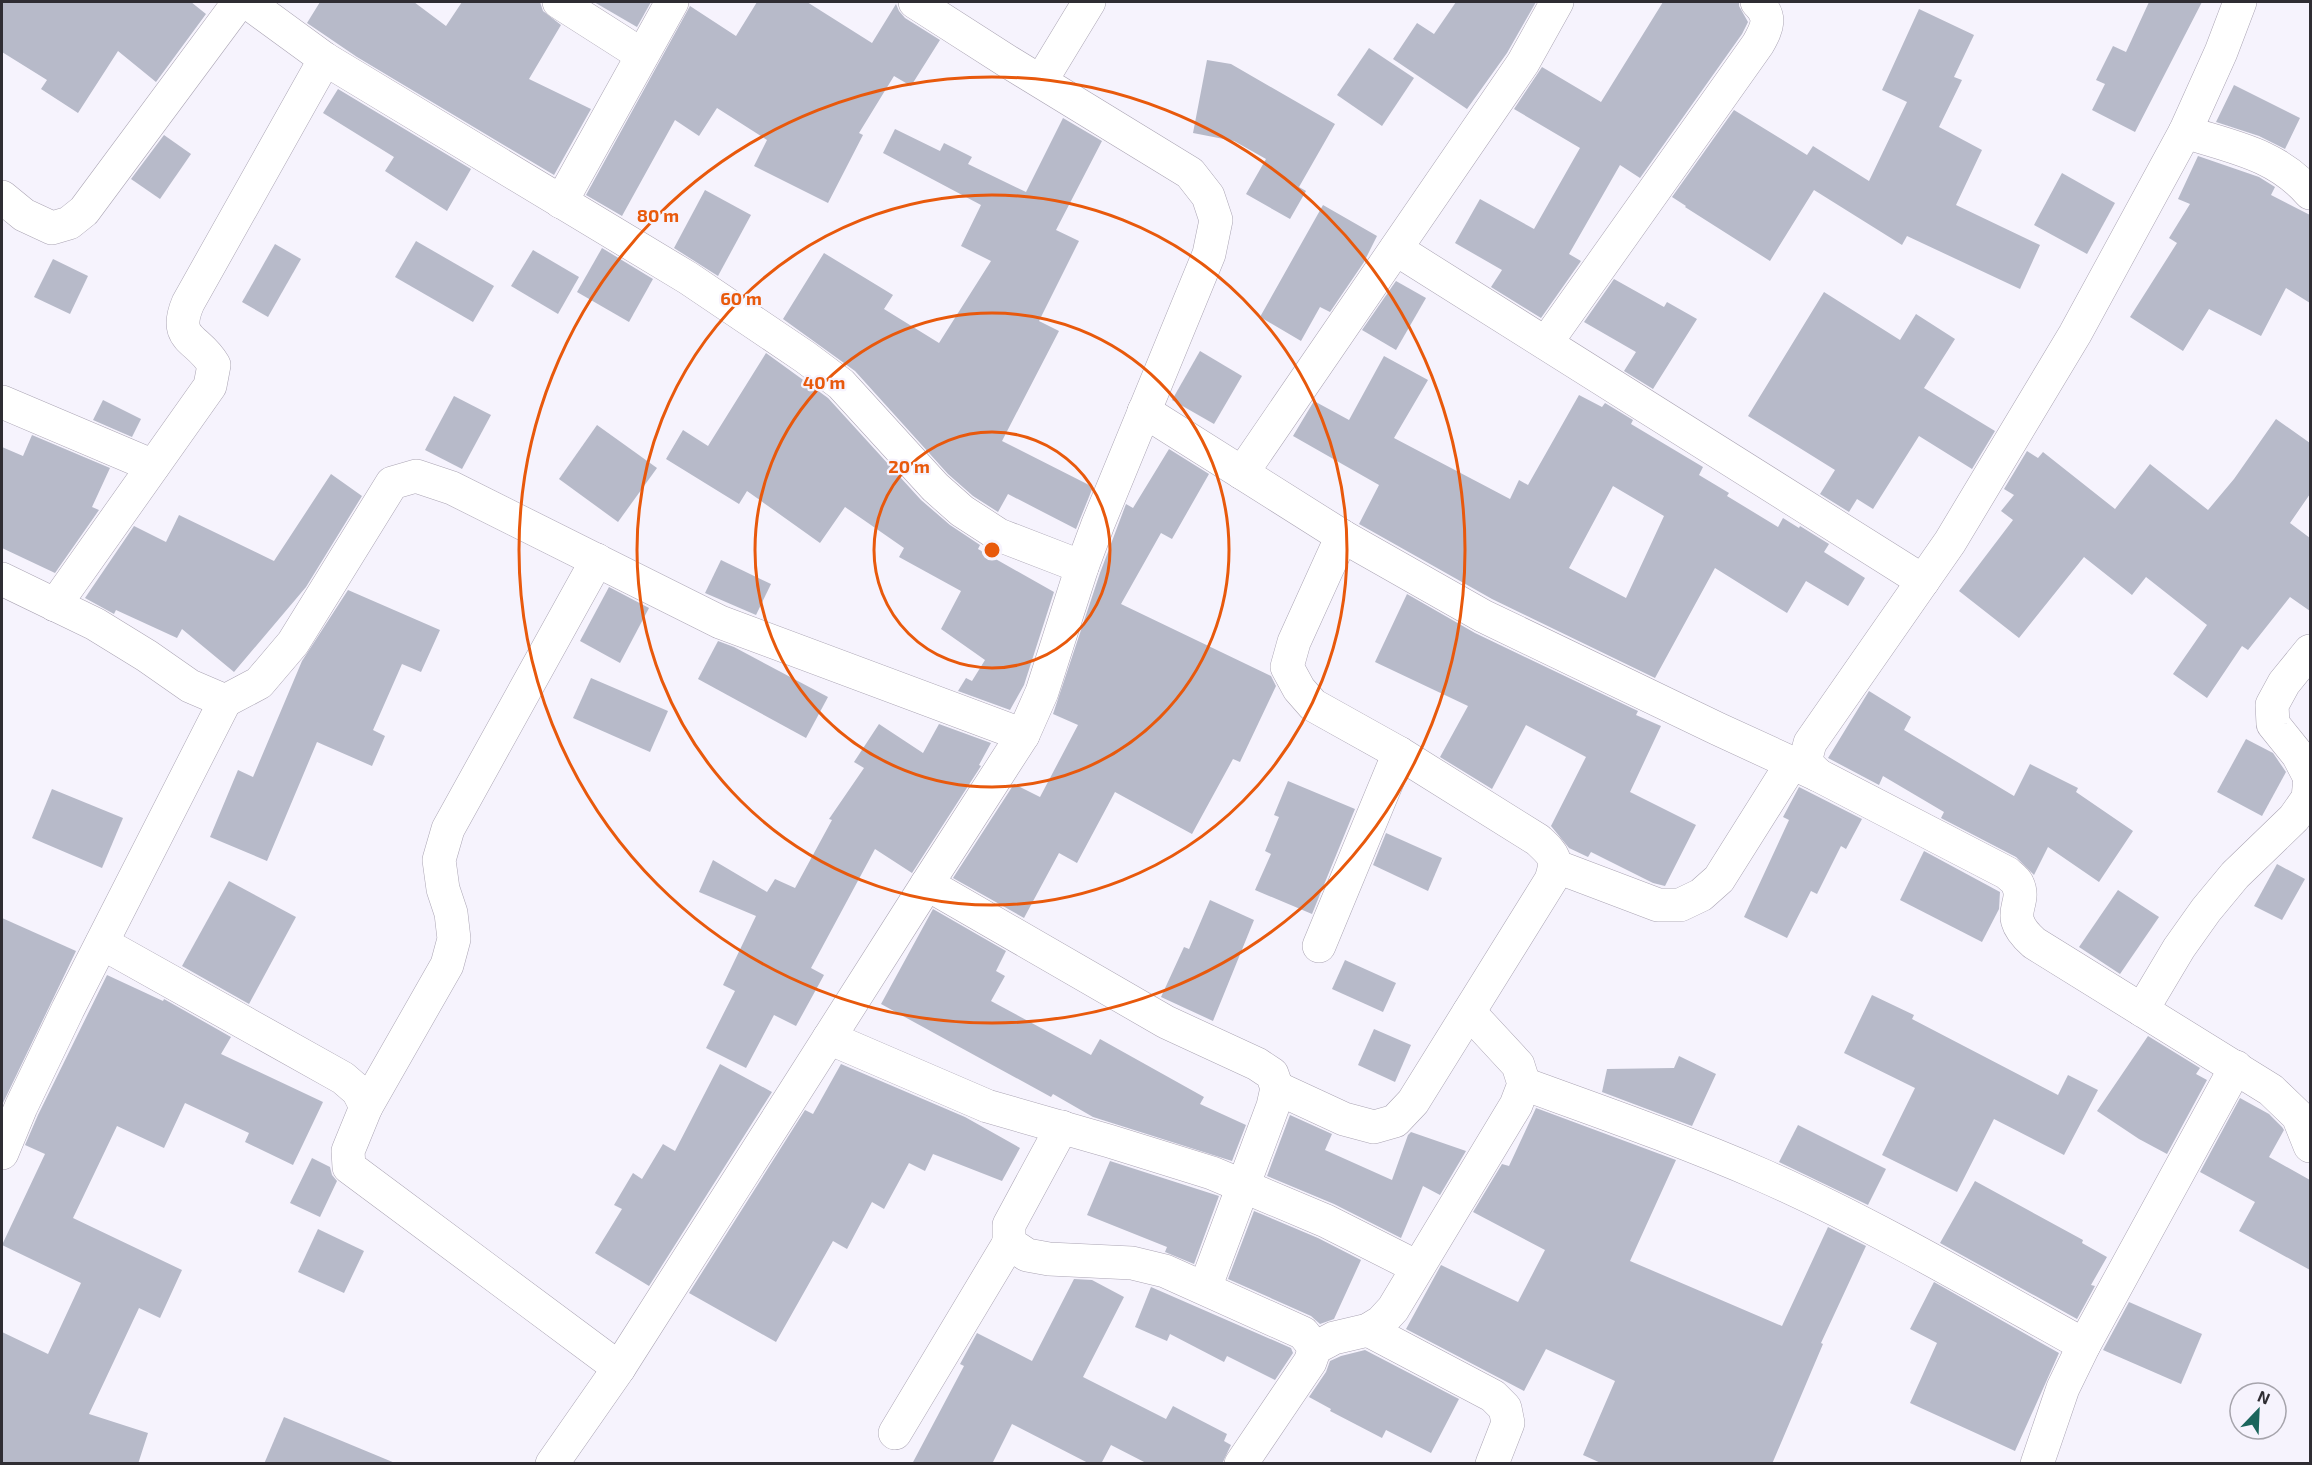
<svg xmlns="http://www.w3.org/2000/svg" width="2312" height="1465" viewBox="0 0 2312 1465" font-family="'Exo 2',sans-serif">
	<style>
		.building { fill: #b7bac9; fill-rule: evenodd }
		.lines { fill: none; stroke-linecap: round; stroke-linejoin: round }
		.street-casing { stroke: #aba5b4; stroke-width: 34 }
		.street { stroke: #fff; stroke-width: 33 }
		.ring { fill: none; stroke: #e8590c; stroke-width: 3 }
		.centre { fill: #e8590c; stroke: #f6f3fd; stroke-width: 3 }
		.ring-label { font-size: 18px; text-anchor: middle; font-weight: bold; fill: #e8590c; stroke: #f6f3fd; stroke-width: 4.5; stroke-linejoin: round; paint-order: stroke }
	</style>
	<rect width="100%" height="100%" fill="#f6f3fd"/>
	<g class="building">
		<path d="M 2,2 L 191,2 L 206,14 L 156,82 L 118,51 L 78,113 L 41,89 L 47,80 L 2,52 Z"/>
		<path d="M 320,2 L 414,2 L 446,26 L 462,2 L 540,2 L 543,11 L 561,25 L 529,79 L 591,109 L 554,175 L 357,57 L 307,23 Z"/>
		<path d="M 594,2 L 651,2 L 637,27 Z"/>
		<path d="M 757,2 L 807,2 L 872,43 L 896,4 L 899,11 L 905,18 L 940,40 L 911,86 L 894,76 L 859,133 L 863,135 L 828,203 L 754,166 L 767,140 L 717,108 L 699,136 L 675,120 L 622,216 L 586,195 L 690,6 L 736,36 Z"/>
		<path d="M 1456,2 L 1536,2 L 1507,53 L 1467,109 L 1393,59 L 1417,23 L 1434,34 Z"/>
		<path d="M 1663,2 L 1739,2 L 1739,6 L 1748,22 L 1742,34 L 1640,178 L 1620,165 L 1569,254 L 1581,261 L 1541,318 L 1491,287 L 1502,270 L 1455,243 L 1480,199 L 1534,229 L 1580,148 L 1514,109 L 1542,67 L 1601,102 Z"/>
		<path d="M 2149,2 L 2202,2 L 2135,132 L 2092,110 L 2105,84 L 2096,80 L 2113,46 L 2126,52 Z"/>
		<path d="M 1919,9 L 1974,35 L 1954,77 L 1962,80 L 1939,127 L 1982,150 L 1956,205 L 2040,245 L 2020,289 L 1907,236 L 1902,245 L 1814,190 L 1770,261 L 1685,207 L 1686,206 L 1672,197 L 1734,110 L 1807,155 L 1813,146 L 1869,181 L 1907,102 L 1882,90 Z"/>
		<path d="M 1369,48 L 1414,78 L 1382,126 L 1337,95 Z"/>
		<path d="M 1207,60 L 1231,64 L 1335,124 L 1299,187 L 1306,191 L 1290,219 L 1246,194 L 1266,159 L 1234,141 L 1193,133 Z"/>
		<path d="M 2234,85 L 2300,118 L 2285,149 L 2259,136 L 2216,122 Z"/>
		<path d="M 338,89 L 471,169 L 447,211 L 385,171 L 394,157 L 323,113 Z"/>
		<path d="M 1063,118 L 1102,141 L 1056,230 L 1079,241 L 1039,321 L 1059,331 L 1002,441 L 1093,487 L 1076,529 L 1008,494 L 998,512 L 973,496 L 948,474 L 855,371 L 783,319 L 824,253 L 893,295 L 884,309 L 939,343 L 991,261 L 961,246 L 981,205 L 883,153 L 895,129 L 940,151 L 944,143 L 972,157 L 968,164 L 1026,192 Z"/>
		<path d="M 164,135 L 191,154 L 160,199 L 131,179 Z"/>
		<path d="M 2198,156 L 2259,177 L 2275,187 L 2271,195 L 2310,215 L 2310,303 L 2286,288 L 2261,336 L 2209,309 L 2183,351 L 2130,317 L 2177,243 L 2169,238 L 2190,204 L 2178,199 Z"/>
		<path d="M 2062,173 L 2115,203 L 2087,254 L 2034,225 Z"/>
		<path d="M 705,190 L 751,215 L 718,276 L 674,248 Z"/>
		<path d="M 1323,205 L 1377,236 L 1364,262 L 1330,312 L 1320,307 L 1301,341 L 1260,317 Z"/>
		<path d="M 416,241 L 494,286 L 473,322 L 395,277 Z"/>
		<path d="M 275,244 L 301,259 L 268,317 L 242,302 Z"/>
		<path d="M 602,248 L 653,279 L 629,322 L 577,292 Z"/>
		<path d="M 533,250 L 579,277 L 558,314 L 511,286 Z"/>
		<path d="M 53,259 L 88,276 L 70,314 L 34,297 Z"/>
		<path d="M 1614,279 L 1664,307 L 1667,302 L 1697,319 L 1653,389 L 1624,371 L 1636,352 L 1584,322 Z"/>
		<path d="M 1396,281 L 1426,298 L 1396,350 L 1362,330 Z"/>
		<path d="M 1824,292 L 1900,340 L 1916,314 L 1955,339 L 1924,388 L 1995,431 L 1972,469 L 1919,436 L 1873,509 L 1857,499 L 1849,512 L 1820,494 L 1835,470 L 1748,416 Z"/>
		<path d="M 1200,351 L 1242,376 L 1214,424 L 1172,400 Z"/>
		<path d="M 766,353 L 828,398 L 921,500 L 950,525 L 980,545 L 978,549 L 1054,592 L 1024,685 L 1010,710 L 958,691 L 966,678 L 972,681 L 985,660 L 941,629 L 961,591 L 899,557 L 904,548 L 845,507 L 820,543 L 747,491 L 739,504 L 666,459 L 683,430 L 708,446 Z"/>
		<path d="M 1384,356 L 1428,380 L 1394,438 L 1510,499 L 1519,480 L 1528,485 L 1579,395 L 1602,407 L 1605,403 L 1633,420 L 1631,424 L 1703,467 L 1699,475 L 1729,493 L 1727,496 L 1778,527 L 1783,518 L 1799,528 L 1800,526 L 1829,544 L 1824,552 L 1865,578 L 1848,606 L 1806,581 L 1787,613 L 1715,568 L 1655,678 L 1492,599 L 1359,524 L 1379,485 L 1293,436 L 1314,401 L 1349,420 ZM 1613,486 L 1664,516 L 1626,598 L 1569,568 Z"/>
		<path d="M 454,396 L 491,415 L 462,469 L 425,450 Z"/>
		<path d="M 103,400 L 141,419 L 132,437 L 93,420 Z"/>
		<path d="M 2276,419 L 2310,443 L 2310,494 L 2290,523 L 2310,538 L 2310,611 L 2290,597 L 2248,650 L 2242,646 L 2207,698 L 2173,674 L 2207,625 L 2146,577 L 2132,595 L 2084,557 L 2019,638 L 1959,591 L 2013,520 L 2001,511 L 2014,495 L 2004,489 L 2027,451 L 2038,458 L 2043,452 L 2115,509 L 2150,464 L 2208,510 L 2234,479 Z"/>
		<path d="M 597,425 L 657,468 L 618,522 L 559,479 Z"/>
		<path d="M 32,435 L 110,468 L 92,507 L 99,510 L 55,573 L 2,548 L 2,447 L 23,456 Z"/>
		<path d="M 1169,449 L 1209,474 L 1172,539 L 1161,533 L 1121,604 L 1271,676 L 1276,686 L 1240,762 L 1233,759 L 1192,834 L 1115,792 L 1077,863 L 1059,853 L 1024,918 L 953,878 L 1014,784 L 1040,797 L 1078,725 L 1053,714 L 1100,573 L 1126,504 L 1133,508 Z"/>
		<path d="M 331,474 L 362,496 L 306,587 L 234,672 L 182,629 L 177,638 L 116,610 L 114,614 L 85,598 L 134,526 L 166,542 L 179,515 L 274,561 Z"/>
		<path d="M 721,560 L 771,584 L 756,615 L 705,593 Z"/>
		<path d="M 609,587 L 649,608 L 620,663 L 580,641 Z"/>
		<path d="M 348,590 L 440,630 L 421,672 L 402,664 L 373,730 L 385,736 L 372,766 L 317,742 L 267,861 L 210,837 L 238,770 L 253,777 L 302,661 Z"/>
		<path d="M 1407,594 L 1475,633 L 1638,711 L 1636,715 L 1661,726 L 1630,792 L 1696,825 L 1665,886 L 1653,883 L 1591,852 L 1588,857 L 1569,848 L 1551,826 L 1586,757 L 1526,725 L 1492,789 L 1440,757 L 1468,706 L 1375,662 Z"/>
		<path d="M 718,641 L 734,647 L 828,697 L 806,738 L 698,679 Z"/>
		<path d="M 591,678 L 668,711 L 650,752 L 573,718 Z"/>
		<path d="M 1869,691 L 1911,717 L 1904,730 L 2014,796 L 2030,764 L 2078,788 L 2076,792 L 2133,831 L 2099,882 L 2048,847 L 2034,875 L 2016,857 L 1941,818 L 1944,812 L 1883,776 L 1879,785 L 1828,758 Z"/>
		<path d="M 879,724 L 923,753 L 939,724 L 991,743 L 979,765 L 981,766 L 912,873 L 875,849 L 811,968 L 824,975 L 796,1026 L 774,1015 L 746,1068 L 706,1048 L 735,991 L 723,985 L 756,916 L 699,892 L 713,860 L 767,892 L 775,879 L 795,888 L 832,820 L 829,819 L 864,768 L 854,762 Z"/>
		<path d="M 2246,739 L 2273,753 L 2286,772 L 2262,816 L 2217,792 Z"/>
		<path d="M 1288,781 L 1355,809 L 1312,914 L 1255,890 L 1271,854 L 1265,851 L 1279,817 L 1274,815 Z"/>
		<path d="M 1799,787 L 1862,819 L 1846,849 L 1841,846 L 1817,894 L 1811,891 L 1787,938 L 1744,917 L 1789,820 L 1783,817 Z"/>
		<path d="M 52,789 L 123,818 L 102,868 L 32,838 Z"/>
		<path d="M 1386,833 L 1442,858 L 1428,891 L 1373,865 Z"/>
		<path d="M 1924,851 L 2000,892 L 1999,909 L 1982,942 L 1900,900 Z"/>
		<path d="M 2277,864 L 2305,879 L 2282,920 L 2254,906 Z"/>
		<path d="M 229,881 L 296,917 L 249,1004 L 182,966 Z"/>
		<path d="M 2118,890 L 2159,917 L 2120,974 L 2079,947 Z"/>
		<path d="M 1210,900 L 1254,920 L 1213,1021 L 1161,997 L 1184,947 L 1189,949 Z"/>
		<path d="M 933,909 L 1006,951 L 996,971 L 1005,976 L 991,1001 L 1091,1055 L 1100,1039 L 1204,1097 L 1200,1104 L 1246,1125 L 1232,1161 L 1093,1117 L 1053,1094 L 1051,1097 L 881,1004 Z"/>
		<path d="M 2,918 L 76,951 L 2,1105 Z"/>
		<path d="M 1345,960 L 1396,983 L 1383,1012 L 1332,989 Z"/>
		<path d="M 107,975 L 163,1001 L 164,999 L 231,1037 L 221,1054 L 323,1102 L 293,1165 L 245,1142 L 249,1133 L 185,1103 L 164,1148 L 117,1126 L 73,1218 L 182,1270 L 160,1318 L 139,1308 L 89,1414 L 148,1433 L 138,1464 L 2,1464 L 2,1332 L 48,1354 L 81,1283 L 2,1245 L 45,1154 L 25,1145 L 38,1115 Z"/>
		<path d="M 1872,995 L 1914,1015 L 1912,1019 L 2058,1095 L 2068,1075 L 2098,1090 L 2064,1155 L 1994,1119 L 1957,1192 L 1882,1155 L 1915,1088 L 1844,1053 Z"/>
		<path d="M 1374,1029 L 1411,1045 L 1395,1082 L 1358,1065 Z"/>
		<path d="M 2148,1036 L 2200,1068 L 2196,1074 L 2207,1080 L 2167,1154 L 2139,1139 L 2097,1111 Z"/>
		<path d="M 1679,1056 L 1716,1074 L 1692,1126 L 1602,1092 L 1607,1069 L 1674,1068 Z"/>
		<path d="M 720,1064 L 772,1092 L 649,1286 L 595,1253 L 622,1209 L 614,1205 L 633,1173 L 642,1179 L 663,1144 L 675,1151 Z"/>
		<path d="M 841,1064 L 965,1117 L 1020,1148 L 1002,1181 L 933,1154 L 925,1171 L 909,1163 L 884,1209 L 872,1202 L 847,1249 L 833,1241 L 776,1342 L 689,1293 L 805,1110 L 813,1114 Z"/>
		<path d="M 2240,1098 L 2269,1114 L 2282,1127 L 2284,1130 L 2269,1157 L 2310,1180 L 2310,1270 L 2239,1231 L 2255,1202 L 2200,1172 Z"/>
		<path d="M 1536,1108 L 1676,1160 L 1630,1261 L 1782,1326 L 1828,1227 L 1866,1246 L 1821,1343 L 1823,1344 L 1772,1464 L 1603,1464 L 1583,1455 L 1615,1381 L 1546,1349 L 1524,1391 L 1406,1329 L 1441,1265 L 1518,1302 L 1545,1250 L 1473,1212 L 1502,1164 L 1509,1166 Z"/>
		<path d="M 1290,1115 L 1332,1134 L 1325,1150 L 1392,1180 L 1408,1135 L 1411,1132 L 1466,1151 L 1440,1195 L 1423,1186 L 1401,1238 L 1334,1204 L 1267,1176 Z"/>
		<path d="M 1798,1125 L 1886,1169 L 1868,1205 L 1779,1162 Z"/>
		<path d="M 312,1158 L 330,1167 L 332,1175 L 337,1181 L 320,1217 L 290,1203 Z"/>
		<path d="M 1110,1161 L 1219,1196 L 1194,1264 L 1165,1252 L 1167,1247 L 1087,1215 Z"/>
		<path d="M 1975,1181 L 2083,1240 L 2082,1243 L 2107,1257 L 2091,1285 L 2095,1286 L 2077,1319 L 1940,1243 Z"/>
		<path d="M 1254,1211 L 1318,1238 L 1361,1260 L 1334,1319 L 1320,1324 L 1311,1316 L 1228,1279 Z"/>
		<path d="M 318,1229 L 364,1251 L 344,1293 L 298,1272 Z"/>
		<path d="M 1074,1279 L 1092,1280 L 1124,1297 L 1083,1377 L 1166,1419 L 1173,1406 L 1227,1434 L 1224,1441 L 1231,1445 L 1222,1464 L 1148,1464 L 1111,1445 L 1101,1464 L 1090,1464 L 1012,1424 L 992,1464 L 912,1464 L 964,1366 L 960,1364 L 977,1333 L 1032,1361 Z"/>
		<path d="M 1934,1282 L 2059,1353 L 2015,1451 L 1910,1403 L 1937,1343 L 1910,1329 Z"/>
		<path d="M 1151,1287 L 1291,1348 L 1293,1353 L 1275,1380 L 1227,1356 L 1224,1362 L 1170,1334 L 1167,1341 L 1135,1327 Z"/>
		<path d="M 2129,1302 L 2202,1334 L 2181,1384 L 2103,1350 Z"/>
		<path d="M 1365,1350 L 1459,1399 L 1431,1453 L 1386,1430 L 1382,1438 L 1330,1411 L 1331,1409 L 1309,1397 L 1326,1372 L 1330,1361 L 1341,1356 Z"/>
		<path d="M 284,1417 L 395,1463 L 395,1464 L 264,1464 Z"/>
	</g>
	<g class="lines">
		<g class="street-casing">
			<g id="street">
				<path d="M 247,2 L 325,59 L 688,278 L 805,357 L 841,384 L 935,487 L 962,511 L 999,535 L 1082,567"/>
				<path d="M 559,2 L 642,55"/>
				<path d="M 1041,81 L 1089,2"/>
				<path d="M 2185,132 C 2232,147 2276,154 2310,193"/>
				<path d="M 2,197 L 24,215 L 52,228 L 69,223 L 84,211 L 239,2"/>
				<path d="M 561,202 L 672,2"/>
				<path d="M 1396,249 L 1923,581"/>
				<path d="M 1546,343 L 1758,44 C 1768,26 1772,17 1757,2"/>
				<path d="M 2,402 L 153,466"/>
				<path d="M 1144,411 L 1342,536 L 1483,616 L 1718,729 L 1818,775 L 2007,873 C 2010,876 2015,879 2017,883 C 2029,905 2000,913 2034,943 L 2271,1090 L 2298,1116 L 2310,1146"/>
				<path d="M 1242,473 L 1523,63 L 1557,2"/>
				<path d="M 2,579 L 95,624 L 147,656 L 190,686 L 225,701 L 259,683 L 293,643 L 392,483 L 416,476 L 452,488 L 720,622 L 1023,735"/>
				<path d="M 55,605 L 210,386 L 214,365 C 198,337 172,341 188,303 L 325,59"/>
				<path d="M 2310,651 L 2284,683 L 2272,705 L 2273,724 L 2298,755 L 2310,778"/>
				<path d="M 1818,775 L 1805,762 L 1810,743 L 1950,542 L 2075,334 L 2185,132 L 2221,52 L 2240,2"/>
				<path d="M 1555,866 L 1658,905 L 1680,905 L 1701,895 L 1719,879 L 1792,763"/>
				<path d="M 927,884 L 1166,1022 L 1257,1064 L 1272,1074 L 1277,1088 L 1273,1106 L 1205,1288"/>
				<path d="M 102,943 L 343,1078 L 358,1091 L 366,1107 L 348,1151 L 349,1167 L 619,1368"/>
				<path d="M 1319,946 L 1399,753"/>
				<path d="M 2142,1010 L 2179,948 L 2206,910 L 2235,875 L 2294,818 L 2308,798 L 2310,778"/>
				<path d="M 829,1038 L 987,1106 L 1109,1141 L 1212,1173 L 1326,1221 L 1417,1267"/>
				<path d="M 1524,1084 C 1604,1113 1684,1141 1762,1175 C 1873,1224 1978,1286 2084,1345"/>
				<path d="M 1277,1088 L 1344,1119 L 1374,1127 L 1395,1121 L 1413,1102 L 1551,880 C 1558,858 1554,855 1538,840 L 1399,753 L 1313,705 L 1299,689 L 1287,667 L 1294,642 L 1342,536"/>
				<path d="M 366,1107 L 447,965 L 454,939 L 451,913 L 443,889 L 439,860 L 448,829 L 597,560"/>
				<path d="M 1062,1127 L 1009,1225 L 1009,1243 L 1027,1255 L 1049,1259 L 1132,1263 L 1165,1271 L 1303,1333 L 1315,1348"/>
				<path d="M 2,1153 L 21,1107 L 68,1009 L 225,701"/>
				<path d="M 1368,1330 L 1493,1396 L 1505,1408 L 1508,1423 L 1492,1464"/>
				<path d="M 895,1433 L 1009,1243"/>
				<path d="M 552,1464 L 619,1368 L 927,884 L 1023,735 L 1042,692 L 1082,567 L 1098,524 L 1209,254 L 1216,220 L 1208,196 L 1190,173 L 1007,61 L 915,2"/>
				<path d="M 1241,1464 L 1310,1362 L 1315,1348 L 1334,1338 L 1368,1330 L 1381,1322 L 1393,1309 L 1516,1105 L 1524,1084 L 1518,1065 L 1469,1012"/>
				<path d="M 2037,1464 L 2063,1388 L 2084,1345 L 2236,1067"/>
			</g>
		</g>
		<use href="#street" class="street"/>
	</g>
	<g class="ring">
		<circle cx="992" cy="550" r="118"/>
		<circle cx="992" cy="550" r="237"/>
		<circle cx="992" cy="550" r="355"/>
		<circle cx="992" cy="550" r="473"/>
	</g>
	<circle cx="992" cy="550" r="9" class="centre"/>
	<g class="ring-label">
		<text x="658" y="222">80 m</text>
		<text x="741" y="305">60 m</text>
		<text x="824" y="389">40 m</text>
		<text x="909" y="473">20 m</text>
	</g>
	<rect width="2312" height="1465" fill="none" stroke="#2f2d33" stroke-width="6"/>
	<g transform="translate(2258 1411) rotate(23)"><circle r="28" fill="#f6f3fd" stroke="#a6a4ac" stroke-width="1.5"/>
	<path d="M0-4.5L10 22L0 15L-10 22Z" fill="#1b655c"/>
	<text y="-9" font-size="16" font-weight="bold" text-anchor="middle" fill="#2f2d33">N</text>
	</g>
</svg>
